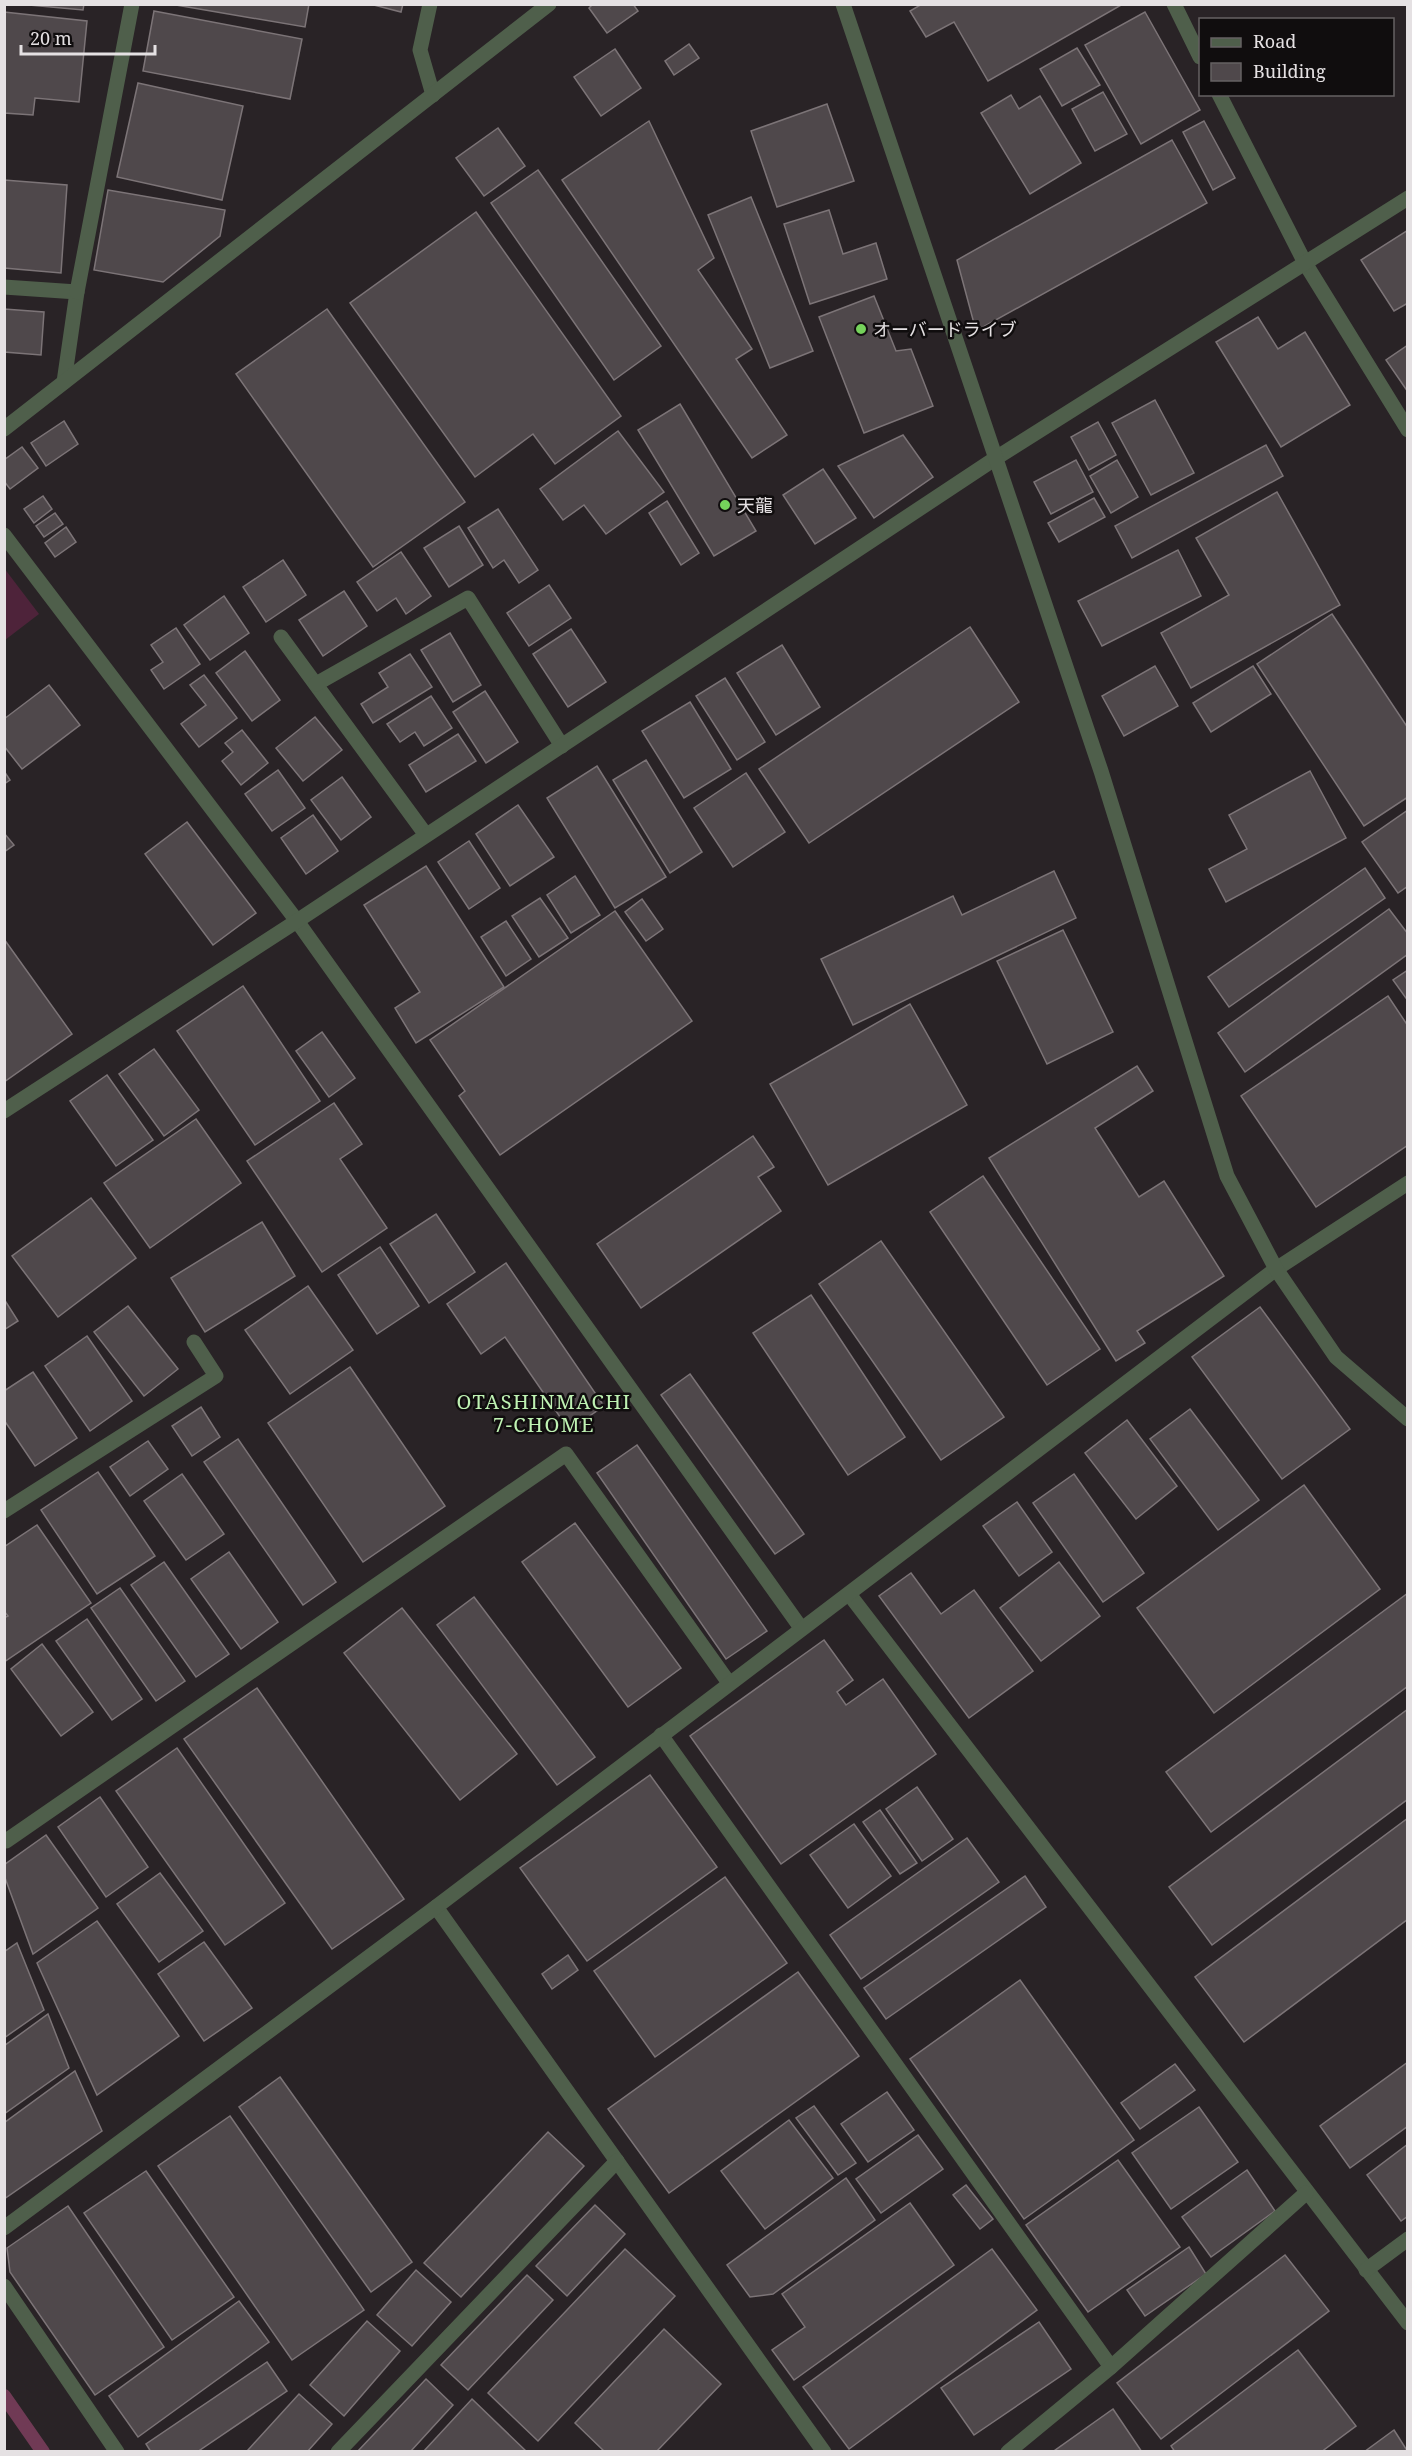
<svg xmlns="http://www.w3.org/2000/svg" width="1412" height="2456" viewBox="0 0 1412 2456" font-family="'Noto Serif','Noto Sans JP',serif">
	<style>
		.green { fill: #4e233a }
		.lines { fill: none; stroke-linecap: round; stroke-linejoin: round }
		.stream { stroke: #703a55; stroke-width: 14 }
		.building { fill: #4f484b; stroke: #7c7477; stroke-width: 1.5 }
		.service { stroke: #4f5f4b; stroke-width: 15 }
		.minor { stroke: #4f5f4b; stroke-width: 15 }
		.tertiary { stroke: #4f5f4b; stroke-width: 15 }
		.poi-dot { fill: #75d25b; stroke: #100d0e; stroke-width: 2 }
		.labels { text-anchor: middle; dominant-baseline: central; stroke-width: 5; stroke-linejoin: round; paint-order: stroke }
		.poi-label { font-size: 18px; fill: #e5e1e3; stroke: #100d0e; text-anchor: start }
		.neighbourhood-label { font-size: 20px; letter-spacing: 1.5px; fill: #bff2b3; stroke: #100d0e }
	</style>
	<rect width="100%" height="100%" fill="#292326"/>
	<path class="green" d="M 4,568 L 39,614 L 5,640 L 4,640 Z"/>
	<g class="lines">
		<path class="stream" d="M 4,2396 L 43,2452"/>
	</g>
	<g class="building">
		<path d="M 18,4 L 84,4 L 83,10 Z"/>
		<path d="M 170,4 L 309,4 L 305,27 Z"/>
		<path d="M 370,4 L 403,4 L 401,12 Z"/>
		<path d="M 593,4 L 633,4 L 638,11 L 607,33 L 589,8 Z"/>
		<path d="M 922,4 L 1123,4 L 988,81 L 954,22 L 926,37 L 910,11 Z"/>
		<path d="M 154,11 L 302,39 L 290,99 L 143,71 Z"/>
		<path d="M 4,12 L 87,21 L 79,102 L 35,98 L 33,115 L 4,113 Z"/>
		<path d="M 1145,12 L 1200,110 L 1141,144 L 1085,45 Z"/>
		<path d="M 689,44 L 699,58 L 674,75 L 665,61 Z"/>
		<path d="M 1077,48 L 1100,85 L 1062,106 L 1040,69 Z"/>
		<path d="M 615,49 L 641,88 L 601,116 L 574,77 Z"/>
		<path d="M 138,83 L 243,106 L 222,200 L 117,177 Z"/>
		<path d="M 1103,92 L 1127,134 L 1095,151 L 1072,109 Z"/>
		<path d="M 1011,95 L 1019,109 L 1040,96 L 1081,163 L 1030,194 L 981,113 Z"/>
		<path d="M 827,104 L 854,181 L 777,207 L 751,131 Z"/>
		<path d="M 649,121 L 714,258 L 698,270 L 752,349 L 736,359 L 787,435 L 752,458 L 562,180 Z"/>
		<path d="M 1204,121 L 1235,178 L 1213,190 L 1183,132 Z"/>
		<path d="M 498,128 L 525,166 L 484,196 L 456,158 Z"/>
		<path d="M 1172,140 L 1207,203 L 976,331 L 957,260 Z"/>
		<path d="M 538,170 L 661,346 L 614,380 L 491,203 Z"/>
		<path d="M 4,180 L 67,185 L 61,273 L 4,268 Z"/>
		<path d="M 108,190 L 225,210 L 220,236 L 163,282 L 94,270 Z"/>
		<path d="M 751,197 L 813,351 L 770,368 L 708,215 Z"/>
		<path d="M 829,210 L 843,254 L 876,243 L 887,279 L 810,304 L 784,224 Z"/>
		<path d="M 476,212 L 621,416 L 555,464 L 533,434 L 475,477 L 350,303 Z"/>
		<path d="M 1408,230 L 1408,303 L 1394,311 L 1361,260 Z"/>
		<path d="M 874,296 L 896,351 L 911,349 L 933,406 L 864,433 L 819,317 Z"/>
		<path d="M 4,309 L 44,312 L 41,355 L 4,352 Z"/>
		<path d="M 327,309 L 465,502 L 373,567 L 236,374 Z"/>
		<path d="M 1258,317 L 1278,349 L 1305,332 L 1350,405 L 1281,447 L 1216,342 Z"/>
		<path d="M 1408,345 L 1408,392 L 1386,360 Z"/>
		<path d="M 1155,400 L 1194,473 L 1151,495 L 1112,423 Z"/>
		<path d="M 680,404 L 756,531 L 714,556 L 638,430 Z"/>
		<path d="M 64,421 L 78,444 L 46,466 L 31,443 Z"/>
		<path d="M 1098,422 L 1116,455 L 1089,470 L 1071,437 Z"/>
		<path d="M 618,431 L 664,492 L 606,534 L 584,505 L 563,520 L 540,489 Z"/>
		<path d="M 903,435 L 933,477 L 874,518 L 838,466 Z"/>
		<path d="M 1266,445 L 1283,476 L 1132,558 L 1115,526 Z"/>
		<path d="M 22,447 L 38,468 L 10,489 L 4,481 L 4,460 Z"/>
		<path d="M 1076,460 L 1093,492 L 1051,514 L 1034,482 Z"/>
		<path d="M 1117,460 L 1138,497 L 1111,513 L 1090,476 Z"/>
		<path d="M 823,469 L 856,518 L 815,544 L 783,495 Z"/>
		<path d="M 1277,492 L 1340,605 L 1191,688 L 1161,633 L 1229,595 L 1196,538 Z"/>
		<path d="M 43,496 L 52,509 L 34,523 L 24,509 Z"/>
		<path d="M 1094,498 L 1105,517 L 1059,542 L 1048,523 Z"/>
		<path d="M 667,501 L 699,553 L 681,565 L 649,513 Z"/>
		<path d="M 498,509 L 538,570 L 519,583 L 504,560 L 493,568 L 468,528 Z"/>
		<path d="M 55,513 L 63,524 L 44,537 L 36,526 Z"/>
		<path d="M 459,526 L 483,565 L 449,587 L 424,548 Z"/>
		<path d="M 66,527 L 76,542 L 55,557 L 45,543 Z"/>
		<path d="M 1178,550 L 1201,596 L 1102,646 L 1078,601 Z"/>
		<path d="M 401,552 L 431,596 L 406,614 L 396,598 L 377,611 L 357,582 Z"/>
		<path d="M 283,560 L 306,595 L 266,622 L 243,587 Z"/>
		<path d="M 549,585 L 571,618 L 529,646 L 507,613 Z"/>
		<path d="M 344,591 L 367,626 L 323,656 L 299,620 Z"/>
		<path d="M 224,596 L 249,633 L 210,660 L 184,625 Z"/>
		<path d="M 1332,614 L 1408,728 L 1408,797 L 1364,826 L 1257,664 Z"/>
		<path d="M 970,627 L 1019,702 L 809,843 L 759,769 Z"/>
		<path d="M 176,628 L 200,664 L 164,689 L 151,670 L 163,662 L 151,645 Z"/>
		<path d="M 571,629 L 606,682 L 568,707 L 533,654 Z"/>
		<path d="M 450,633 L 481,685 L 453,702 L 421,650 Z"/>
		<path d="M 782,645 L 820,707 L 776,735 L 737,673 Z"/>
		<path d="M 245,651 L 280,700 L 252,721 L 216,673 Z"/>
		<path d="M 410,654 L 432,687 L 373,723 L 361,704 L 388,687 L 379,673 Z"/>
		<path d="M 1155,666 L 1178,706 L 1124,736 L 1102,696 Z"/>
		<path d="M 1253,666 L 1271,694 L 1211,732 L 1193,703 Z"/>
		<path d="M 204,675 L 237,718 L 199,747 L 181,724 L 206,705 L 190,685 Z"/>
		<path d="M 725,678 L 765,742 L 737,760 L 696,696 Z"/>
		<path d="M 49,685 L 80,725 L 22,769 L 4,746 L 4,719 Z"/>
		<path d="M 485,691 L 518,742 L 486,763 L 453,712 Z"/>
		<path d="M 431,696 L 452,728 L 424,746 L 415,732 L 400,742 L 387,724 Z"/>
		<path d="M 690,702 L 731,769 L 684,798 L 642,731 Z"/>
		<path d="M 315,717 L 342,750 L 303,781 L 276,748 Z"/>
		<path d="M 242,730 L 268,763 L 241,785 L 222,761 L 233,752 L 225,743 Z"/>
		<path d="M 458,734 L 476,761 L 426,792 L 409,765 Z"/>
		<path d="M 646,760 L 702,852 L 670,873 L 613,780 Z"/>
		<path d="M 597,766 L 666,877 L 615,908 L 547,798 Z"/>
		<path d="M 278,770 L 305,808 L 272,831 L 245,794 Z"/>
		<path d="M 4,771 L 10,780 L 4,784 Z"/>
		<path d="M 1310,771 L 1346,838 L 1226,902 L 1209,869 L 1247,849 L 1229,815 Z"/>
		<path d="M 746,773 L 785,832 L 733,867 L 694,808 Z"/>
		<path d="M 342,777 L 371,817 L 341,840 L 311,800 Z"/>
		<path d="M 518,805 L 554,857 L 510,886 L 476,834 Z"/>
		<path d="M 1408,810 L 1408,886 L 1398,893 L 1362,842 Z"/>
		<path d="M 313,815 L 338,851 L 306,874 L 281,838 Z"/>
		<path d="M 187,822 L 256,913 L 213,945 L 145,854 Z"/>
		<path d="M 4,833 L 14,845 L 4,852 Z"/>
		<path d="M 469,841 L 500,888 L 469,909 L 438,862 Z"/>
		<path d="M 426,866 L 504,987 L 416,1043 L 395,1008 L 420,992 L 364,905 Z"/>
		<path d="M 1365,868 L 1385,898 L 1229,1007 L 1208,977 Z"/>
		<path d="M 1054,871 L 1076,918 L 853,1025 L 821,959 L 953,896 L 962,915 Z"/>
		<path d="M 575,876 L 600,915 L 571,933 L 547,895 Z"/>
		<path d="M 540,898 L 568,938 L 539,957 L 512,916 Z"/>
		<path d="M 642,899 L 663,929 L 646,941 L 625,912 Z"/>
		<path d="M 1389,909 L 1408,934 L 1408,954 L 1245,1072 L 1218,1033 Z"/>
		<path d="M 615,911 L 692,1021 L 500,1155 L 459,1096 L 465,1091 L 430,1040 Z"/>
		<path d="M 506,921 L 531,959 L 506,976 L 481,937 Z"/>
		<path d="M 1063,930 L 1113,1032 L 1047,1064 L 997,961 Z"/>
		<path d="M 4,939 L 72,1034 L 4,1082 Z"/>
		<path d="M 1408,970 L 1408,1001 L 1393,980 Z"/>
		<path d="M 243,986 L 320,1101 L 255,1145 L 177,1031 Z"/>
		<path d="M 1388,996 L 1408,1026 L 1408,1145 L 1316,1207 L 1241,1096 Z"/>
		<path d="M 910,1004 L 967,1105 L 828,1185 L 770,1084 Z"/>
		<path d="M 322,1032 L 355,1078 L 329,1097 L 296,1051 Z"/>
		<path d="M 154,1049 L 199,1110 L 164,1136 L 119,1074 Z"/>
		<path d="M 1137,1066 L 1153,1091 L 1095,1128 L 1139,1197 L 1164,1181 L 1224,1276 L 1137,1331 L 1145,1343 L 1116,1361 L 989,1158 Z"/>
		<path d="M 107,1075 L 153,1140 L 116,1166 L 70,1101 Z"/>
		<path d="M 334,1103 L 362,1144 L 340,1159 L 387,1228 L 322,1272 L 247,1161 Z"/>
		<path d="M 196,1119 L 241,1183 L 150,1248 L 104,1183 Z"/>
		<path d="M 753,1136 L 774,1167 L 758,1177 L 781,1211 L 641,1308 L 597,1244 Z"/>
		<path d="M 983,1176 L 1100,1349 L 1047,1385 L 930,1212 Z"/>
		<path d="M 91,1198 L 136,1258 L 58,1317 L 12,1256 Z"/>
		<path d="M 436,1214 L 475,1272 L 429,1303 L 390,1244 Z"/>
		<path d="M 262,1222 L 295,1276 L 205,1332 L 171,1278 Z"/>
		<path d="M 881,1241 L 1004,1417 L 941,1460 L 819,1284 Z"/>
		<path d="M 380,1247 L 419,1306 L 377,1334 L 338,1275 Z"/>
		<path d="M 506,1263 L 604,1406 L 569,1430 L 505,1337 L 481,1354 L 447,1304 Z"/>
		<path d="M 308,1286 L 353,1350 L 290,1394 L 245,1330 Z"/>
		<path d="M 811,1295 L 905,1437 L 848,1475 L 753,1333 Z"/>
		<path d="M 4,1299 L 18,1321 L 4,1330 Z"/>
		<path d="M 128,1306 L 178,1369 L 144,1396 L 94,1332 Z"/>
		<path d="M 1260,1307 L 1350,1429 L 1282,1479 L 1192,1357 Z"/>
		<path d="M 87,1336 L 132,1401 L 90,1431 L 45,1366 Z"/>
		<path d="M 350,1367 L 445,1506 L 363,1562 L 268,1423 Z"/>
		<path d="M 33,1372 L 77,1438 L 35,1466 L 4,1420 L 4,1391 Z"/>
		<path d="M 690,1374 L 804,1534 L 775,1554 L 661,1395 Z"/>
		<path d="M 201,1407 L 220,1437 L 192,1456 L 172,1426 Z"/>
		<path d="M 1190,1409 L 1259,1500 L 1218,1530 L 1150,1439 Z"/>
		<path d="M 1127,1420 L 1177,1486 L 1136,1519 L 1085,1453 Z"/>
		<path d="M 238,1439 L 336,1582 L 303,1605 L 204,1462 Z"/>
		<path d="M 148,1441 L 168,1469 L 130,1496 L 110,1467 Z"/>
		<path d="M 637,1445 L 767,1631 L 726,1659 L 597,1473 Z"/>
		<path d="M 98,1472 L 155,1556 L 97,1594 L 41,1510 Z"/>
		<path d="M 182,1474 L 224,1534 L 186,1560 L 144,1501 Z"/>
		<path d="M 1074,1474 L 1144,1573 L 1103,1602 L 1033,1503 Z"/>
		<path d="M 1304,1485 L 1380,1589 L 1214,1713 L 1137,1608 Z"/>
		<path d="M 1017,1502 L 1052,1552 L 1019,1576 L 983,1526 Z"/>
		<path d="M 575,1523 L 681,1668 L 628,1707 L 522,1562 Z"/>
		<path d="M 37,1525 L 91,1603 L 4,1662 L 4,1618 L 8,1616 L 4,1611 L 4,1547 Z"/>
		<path d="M 229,1552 L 278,1622 L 241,1649 L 191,1579 Z"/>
		<path d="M 164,1562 L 229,1654 L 196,1677 L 131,1585 Z"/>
		<path d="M 1059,1562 L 1100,1616 L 1041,1661 L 1000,1608 Z"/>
		<path d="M 911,1573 L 941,1614 L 974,1590 L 1033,1671 L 969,1718 L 879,1596 Z"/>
		<path d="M 120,1588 L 185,1681 L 156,1701 L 91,1608 Z"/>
		<path d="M 1408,1593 L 1408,1686 L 1211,1832 L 1166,1772 Z"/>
		<path d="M 474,1597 L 595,1757 L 557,1785 L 437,1625 Z"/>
		<path d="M 402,1608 L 517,1754 L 460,1800 L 344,1653 Z"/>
		<path d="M 87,1619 L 142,1699 L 112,1720 L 56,1641 Z"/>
		<path d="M 824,1640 L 853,1680 L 837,1692 L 846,1705 L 883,1679 L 936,1754 L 781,1864 L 690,1736 Z"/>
		<path d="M 42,1644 L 93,1712 L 61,1736 L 11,1669 Z"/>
		<path d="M 257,1688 L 404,1899 L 332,1949 L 184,1739 Z"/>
		<path d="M 1408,1709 L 1408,1799 L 1212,1945 L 1169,1887 Z"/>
		<path d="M 177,1748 L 285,1903 L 225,1945 L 116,1791 Z"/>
		<path d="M 650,1775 L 717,1867 L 587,1961 L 520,1868 Z"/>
		<path d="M 917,1787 L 953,1839 L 922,1861 L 886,1809 Z"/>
		<path d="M 100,1797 L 148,1867 L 106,1897 L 58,1827 Z"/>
		<path d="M 880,1810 L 917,1863 L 900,1874 L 863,1822 Z"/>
		<path d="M 1408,1818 L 1408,1919 L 1244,2042 L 1195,1977 Z"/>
		<path d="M 854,1824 L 891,1876 L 848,1908 L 810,1855 Z"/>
		<path d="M 46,1835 L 98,1908 L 33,1954 L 4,1875 L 4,1865 Z"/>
		<path d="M 967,1838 L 999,1882 L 861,1979 L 830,1935 Z"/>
		<path d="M 160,1873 L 203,1931 L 159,1962 L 117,1904 Z"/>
		<path d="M 1025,1876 L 1046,1907 L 886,2019 L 864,1988 Z"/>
		<path d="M 725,1877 L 787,1963 L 655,2057 L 594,1971 Z"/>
		<path d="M 97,1921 L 179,2036 L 97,2095 L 37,1963 Z"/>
		<path d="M 204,1942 L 252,2008 L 204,2041 L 158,1974 Z"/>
		<path d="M 17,1943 L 44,2010 L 4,2038 L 4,1952 Z"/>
		<path d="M 568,1955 L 578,1970 L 552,1989 L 542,1974 Z"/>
		<path d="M 798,1972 L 859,2056 L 669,2193 L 608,2109 Z"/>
		<path d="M 1020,1980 L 1134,2140 L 1024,2219 L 910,2059 Z"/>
		<path d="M 48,2014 L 69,2068 L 4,2114 L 4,2046 Z"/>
		<path d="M 1408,2062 L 1408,2126 L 1350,2168 L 1320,2126 Z"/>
		<path d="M 1175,2064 L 1195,2090 L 1140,2129 L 1121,2103 Z"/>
		<path d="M 75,2071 L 102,2131 L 4,2199 L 4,2123 Z"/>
		<path d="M 280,2077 L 412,2262 L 371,2292 L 239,2107 Z"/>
		<path d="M 887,2092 L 914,2130 L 868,2162 L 841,2124 Z"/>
		<path d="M 814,2106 L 856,2163 L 838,2175 L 796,2118 Z"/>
		<path d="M 1199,2107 L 1238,2162 L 1171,2209 L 1132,2153 Z"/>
		<path d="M 230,2116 L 364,2310 L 292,2360 L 158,2166 Z"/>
		<path d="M 789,2120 L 833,2178 L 765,2229 L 721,2171 Z"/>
		<path d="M 548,2132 L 584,2166 L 461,2297 L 424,2263 Z"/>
		<path d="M 918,2135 L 943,2169 L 881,2213 L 856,2179 Z"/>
		<path d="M 1408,2144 L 1408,2216 L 1401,2221 L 1367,2175 Z"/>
		<path d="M 1118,2160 L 1180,2247 L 1088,2312 L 1026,2225 Z"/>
		<path d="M 1247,2170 L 1275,2211 L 1211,2257 L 1182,2217 Z"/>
		<path d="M 146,2171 L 234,2297 L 172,2340 L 84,2213 Z"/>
		<path d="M 846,2178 L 875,2220 L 773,2294 L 750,2297 L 727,2265 Z"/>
		<path d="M 966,2185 L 993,2219 L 980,2229 L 953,2195 Z"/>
		<path d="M 910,2203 L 954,2265 L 794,2380 L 772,2350 L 805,2327 L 782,2294 Z"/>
		<path d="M 595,2205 L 625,2234 L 567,2296 L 536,2266 Z"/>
		<path d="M 68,2206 L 164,2347 L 95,2395 L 10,2272 L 7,2248 Z"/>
		<path d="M 1189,2247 L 1206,2274 L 1145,2316 L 1127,2290 Z"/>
		<path d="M 625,2249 L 675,2296 L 538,2441 L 488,2393 Z"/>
		<path d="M 992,2249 L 1037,2310 L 849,2449 L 803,2387 Z"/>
		<path d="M 1285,2255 L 1329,2311 L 1161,2439 L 1117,2383 Z"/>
		<path d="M 416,2270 L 451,2302 L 412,2346 L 377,2315 Z"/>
		<path d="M 527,2275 L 553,2300 L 468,2390 L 441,2365 Z"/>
		<path d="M 239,2301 L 269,2342 L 138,2437 L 109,2396 Z"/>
		<path d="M 367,2321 L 400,2351 L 344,2416 L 310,2385 Z"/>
		<path d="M 1039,2322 L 1071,2369 L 974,2435 L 941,2388 Z"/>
		<path d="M 664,2329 L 721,2384 L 656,2452 L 605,2452 L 575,2423 Z"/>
		<path d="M 1298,2350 L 1356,2426 L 1321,2452 L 1175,2452 L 1171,2446 Z"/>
		<path d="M 267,2362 L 287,2391 L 197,2452 L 151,2452 L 146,2444 Z"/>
		<path d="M 426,2379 L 453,2405 L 410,2452 L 357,2452 Z"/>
		<path d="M 299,2394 L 332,2424 L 307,2452 L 250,2452 L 248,2450 Z"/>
		<path d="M 472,2399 L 527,2452 L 423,2452 Z"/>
		<path d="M 1113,2409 L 1142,2452 L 1054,2452 L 1054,2451 Z"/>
		<path d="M 1394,2430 L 1408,2452 L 1364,2452 Z"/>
	</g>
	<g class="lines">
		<g class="service">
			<path d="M 281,637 L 426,835"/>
			<path d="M 316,684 L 468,598 L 562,746"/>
		</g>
		<g class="minor">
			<path d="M 430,4 L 420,50 L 433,95"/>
			<path d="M 1174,4 L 1200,57"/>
			<path d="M 1219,94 L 1305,263 L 1408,430"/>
			<path d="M 4,287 L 77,292 L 64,382"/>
			<path d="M 77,292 L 132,4"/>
			<path d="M 4,429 L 549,4"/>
			<path d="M 4,535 L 297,921 L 801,1628"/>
			<path d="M 4,1111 L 297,921 L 996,458 L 1408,198"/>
			<path d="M 4,1511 L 216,1376 L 194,1342"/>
			<path d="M 849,1594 L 1408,2323"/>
			<path d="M 661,1735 L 1111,2367"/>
			<path d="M 4,1839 L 6,1841 L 566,1454 L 729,1683"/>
			<path d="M 436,1907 L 824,2452"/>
			<path d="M 4,2228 L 436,1907 L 1276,1269 L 1408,1183"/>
			<path d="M 1366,2270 L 1408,2239"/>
			<path d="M 4,2286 L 117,2452"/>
			<path d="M 338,2452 L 617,2161"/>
			<path d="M 1008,2452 L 1111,2367 L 1306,2193"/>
		</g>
		<path class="tertiary" d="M 843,4 L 1101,771 L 1227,1176 L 1276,1269 L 1336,1357 L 1408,1419"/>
	</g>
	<g class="poi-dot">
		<circle cx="861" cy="329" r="6"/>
		<circle cx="725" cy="505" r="6"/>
	</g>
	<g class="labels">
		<g class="poi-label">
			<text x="873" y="329">オーバードライブ</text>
			<text x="737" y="505">天龍</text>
		</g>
		<g class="neighbourhood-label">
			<text x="544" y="1401">OTASHINMACHI<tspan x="544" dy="23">7-CHOME</tspan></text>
		</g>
	</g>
	<rect width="1412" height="2456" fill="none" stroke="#e5e1e3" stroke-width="12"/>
	<rect x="1199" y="18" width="195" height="78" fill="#100d0e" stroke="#656263" stroke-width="1.5"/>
	<rect x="1211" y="38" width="30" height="9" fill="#4f5f4b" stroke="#656263" stroke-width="1.5"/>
	<text x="1253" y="48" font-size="18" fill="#e5e1e3">Road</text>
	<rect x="1211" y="63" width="30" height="18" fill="#4f484b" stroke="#656263" stroke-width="1.5"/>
	<text x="1253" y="78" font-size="18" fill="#e5e1e3">Building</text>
	<path d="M21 45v9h134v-9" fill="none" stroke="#e5e1e3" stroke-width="3"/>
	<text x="30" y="45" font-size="18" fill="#e5e1e3" stroke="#100d0e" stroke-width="4.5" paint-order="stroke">20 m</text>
</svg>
